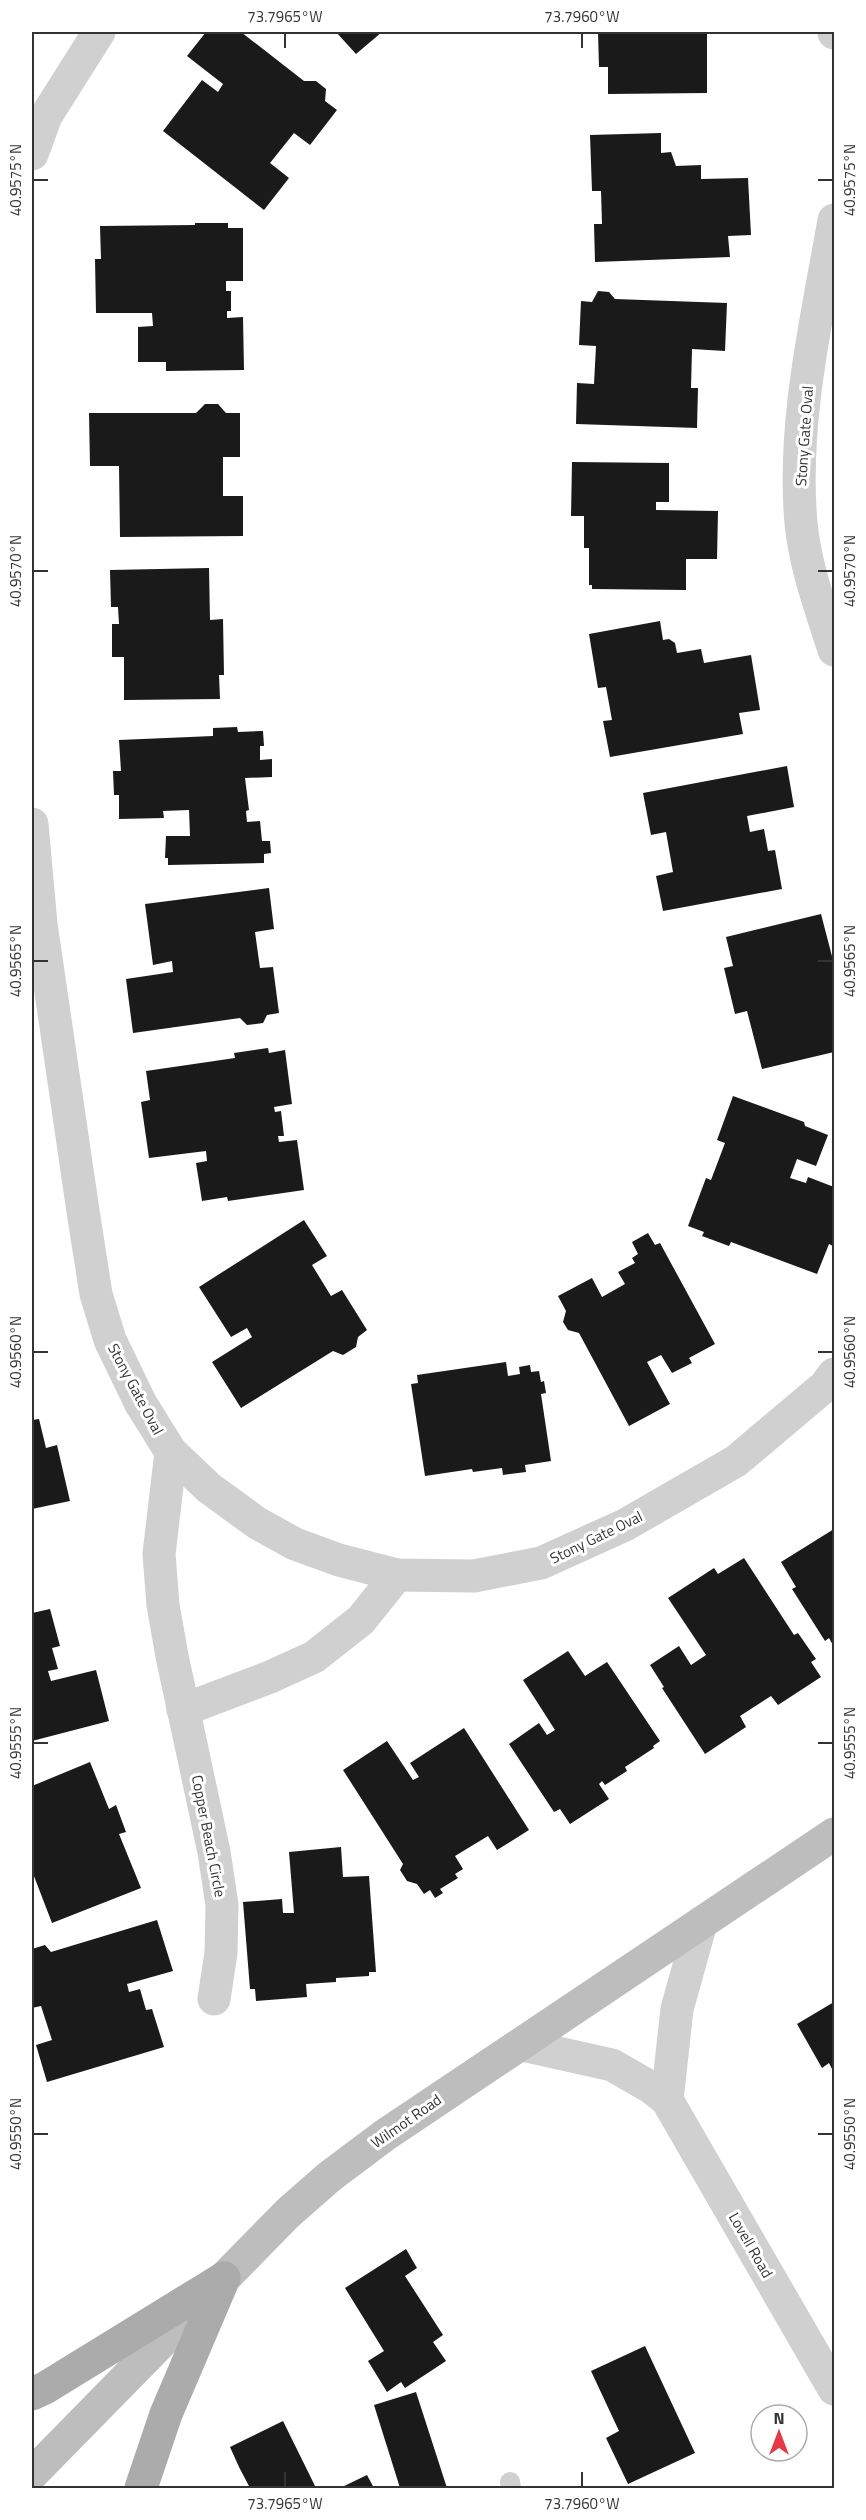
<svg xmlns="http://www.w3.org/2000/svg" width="866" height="2520" viewBox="0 0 866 2520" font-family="'Titillium Web',sans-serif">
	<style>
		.building { fill: #1a1a1a }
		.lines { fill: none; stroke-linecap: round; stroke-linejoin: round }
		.lane { stroke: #d0d0d0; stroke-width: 20 }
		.street { stroke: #d0d0d0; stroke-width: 33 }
		.secondary { stroke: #bdbdbd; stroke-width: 33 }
		.primary { stroke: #ababab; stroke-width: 33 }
		.ticks { fill: none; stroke: #333; stroke-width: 2 }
		.labels { text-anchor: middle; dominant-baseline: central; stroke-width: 6; stroke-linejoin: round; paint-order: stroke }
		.street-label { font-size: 15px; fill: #333; stroke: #fff }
		.neatline { fill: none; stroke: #333; stroke-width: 2 }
		.ticks-label { font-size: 15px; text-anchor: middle; fill: #333 }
	</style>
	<rect width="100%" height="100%" fill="#fff"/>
	<g class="building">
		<path d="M 206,32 L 241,32 L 304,81 L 316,81 L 326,89 L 325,101 L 337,110 L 310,145 L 294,133 L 270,163 L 289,178 L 264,210 L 163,131 L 202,80 L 218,92 L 223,84 L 187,56 Z"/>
		<path d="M 336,32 L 382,32 L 356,54 Z"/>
		<path d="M 598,32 L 707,32 L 707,93 L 608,94 L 608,67 L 599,67 Z"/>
		<path d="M 661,133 L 661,153 L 671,152 L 676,166 L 701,165 L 701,179 L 748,178 L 751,235 L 728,236 L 730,257 L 595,262 L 594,224 L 602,224 L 601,191 L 592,191 L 590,135 Z"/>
		<path d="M 195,223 L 228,223 L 228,228 L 243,228 L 243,281 L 226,281 L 226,291 L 231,291 L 231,311 L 227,311 L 227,318 L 243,317 L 244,370 L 166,371 L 166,362 L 138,362 L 138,327 L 153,326 L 152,313 L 96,313 L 95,259 L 101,259 L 100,226 L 195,225 Z"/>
		<path d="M 598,291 L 609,292 L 615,299 L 727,303 L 725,351 L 692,349 L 691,388 L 698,388 L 697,428 L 576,424 L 577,383 L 594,384 L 596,346 L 579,345 L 581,301 L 592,302 Z"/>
		<path d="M 205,404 L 218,404 L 226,413 L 240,413 L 240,457 L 223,457 L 223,496 L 243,496 L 243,536 L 120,537 L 119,466 L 90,466 L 89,413 L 196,413 Z"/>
		<path d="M 572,462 L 669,463 L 669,502 L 656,502 L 656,510 L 718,511 L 717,559 L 686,559 L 686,590 L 592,589 L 592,585 L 589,585 L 589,548 L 584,548 L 584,516 L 571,516 Z"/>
		<path d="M 209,568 L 210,620 L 223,619 L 224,675 L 219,675 L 220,699 L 124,700 L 124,657 L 112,657 L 112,624 L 119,624 L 118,607 L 111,607 L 110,570 Z"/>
		<path d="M 660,621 L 663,640 L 669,639 L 675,643 L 677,653 L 701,649 L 704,663 L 751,655 L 760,710 L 739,713 L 743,734 L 610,757 L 603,721 L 612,720 L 606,687 L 598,688 L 589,634 Z"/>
		<path d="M 237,727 L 238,732 L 263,731 L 264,746 L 260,746 L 260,760 L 272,759 L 272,777 L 245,778 L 249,810 L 246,811 L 247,822 L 260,821 L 262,841 L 270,841 L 271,853 L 264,854 L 264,863 L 168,865 L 168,858 L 165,858 L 166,836 L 190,836 L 189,810 L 163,811 L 164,818 L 119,819 L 119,795 L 114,795 L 113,771 L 121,771 L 119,740 L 213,736 L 213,728 Z"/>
		<path d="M 787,766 L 794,807 L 747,816 L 750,832 L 764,829 L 768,851 L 775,850 L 782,889 L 663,911 L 656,876 L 673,872 L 666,832 L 651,835 L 643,793 Z"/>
		<path d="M 269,888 L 274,929 L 255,932 L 260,968 L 273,967 L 279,1013 L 267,1015 L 263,1023 L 247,1025 L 240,1018 L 133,1033 L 126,979 L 173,972 L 172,961 L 153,965 L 145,904 Z"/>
		<path d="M 821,914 L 834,964 L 834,1052 L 762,1069 L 747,1011 L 735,1014 L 724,968 L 733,966 L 726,937 Z"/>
		<path d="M 268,1048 L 269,1053 L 285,1050 L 292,1104 L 274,1107 L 275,1112 L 281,1111 L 284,1136 L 278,1136 L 279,1142 L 297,1140 L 304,1190 L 228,1201 L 227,1197 L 202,1201 L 196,1163 L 207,1161 L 206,1151 L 149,1158 L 141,1102 L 150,1100 L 146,1071 L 235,1058 L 234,1053 Z"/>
		<path d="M 733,1096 L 804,1122 L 805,1126 L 828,1135 L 816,1166 L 797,1159 L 790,1178 L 806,1183 L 808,1177 L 834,1187 L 834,1241 L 833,1246 L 829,1244 L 817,1274 L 731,1242 L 729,1246 L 702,1236 L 704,1232 L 688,1226 L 706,1178 L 711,1180 L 725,1143 L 717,1140 Z"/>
		<path d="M 304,1220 L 327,1256 L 312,1265 L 331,1296 L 342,1290 L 367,1330 L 358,1337 L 356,1347 L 343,1355 L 333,1351 L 241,1408 L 212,1362 L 252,1337 L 247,1328 L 231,1337 L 199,1287 Z"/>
		<path d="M 648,1233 L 655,1245 L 660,1243 L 715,1344 L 689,1358 L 692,1363 L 672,1373 L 661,1355 L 647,1362 L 670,1404 L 629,1426 L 579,1333 L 568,1330 L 563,1322 L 566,1311 L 558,1296 L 592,1278 L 602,1297 L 625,1284 L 618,1272 L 635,1263 L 632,1258 L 638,1254 L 632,1242 Z"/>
		<path d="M 506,1362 L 508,1376 L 520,1374 L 519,1367 L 530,1365 L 531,1372 L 539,1371 L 541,1382 L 544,1381 L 546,1393 L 541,1394 L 551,1461 L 525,1465 L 526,1472 L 503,1475 L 502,1468 L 473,1472 L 472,1469 L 425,1476 L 411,1384 L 418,1383 L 417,1375 Z"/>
		<path d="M 39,1419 L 46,1448 L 57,1445 L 70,1501 L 32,1509 L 32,1420 Z"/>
		<path d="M 834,1529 L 834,1647 L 829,1638 L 825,1641 L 792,1589 L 796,1587 L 781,1562 Z"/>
		<path d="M 744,1558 L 794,1635 L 798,1633 L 816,1659 L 811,1662 L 821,1677 L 778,1705 L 771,1696 L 740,1716 L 746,1727 L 705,1754 L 662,1688 L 664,1687 L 650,1665 L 679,1646 L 691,1665 L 706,1655 L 668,1598 L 714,1568 L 718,1574 Z"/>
		<path d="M 50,1609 L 60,1646 L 52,1648 L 58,1669 L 48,1671 L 51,1681 L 96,1670 L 109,1721 L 32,1741 L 32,1613 Z"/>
		<path d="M 568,1651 L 585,1676 L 607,1662 L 660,1741 L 653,1746 L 654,1748 L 625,1767 L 627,1771 L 605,1785 L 602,1781 L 599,1784 L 609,1799 L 570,1824 L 560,1809 L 554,1812 L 509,1744 L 539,1723 L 547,1735 L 555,1730 L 523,1680 Z"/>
		<path d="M 464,1728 L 529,1830 L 497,1850 L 488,1836 L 455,1856 L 463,1869 L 455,1874 L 458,1878 L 440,1889 L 443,1893 L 435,1898 L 430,1890 L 424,1894 L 417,1884 L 407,1881 L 400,1870 L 403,1864 L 343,1770 L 387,1741 L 413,1780 L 419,1777 L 410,1763 Z"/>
		<path d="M 90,1762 L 109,1809 L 116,1805 L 126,1832 L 119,1834 L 141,1888 L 52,1923 L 32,1871 L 32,1786 Z"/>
		<path d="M 341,1847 L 343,1877 L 369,1876 L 376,1972 L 369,1972 L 369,1976 L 336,1978 L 336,1982 L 306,1984 L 307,1997 L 256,2001 L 255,1989 L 250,1989 L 243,1902 L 282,1899 L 283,1913 L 294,1913 L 289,1852 Z"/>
		<path d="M 157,1920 L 173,1971 L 127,1984 L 129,1992 L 140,1989 L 146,2010 L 152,2009 L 164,2047 L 47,2082 L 36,2045 L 52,2040 L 41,2006 L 32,2008 L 32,1949 L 45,1945 L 51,1952 Z"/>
		<path d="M 834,2002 L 834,2073 L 829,2063 L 822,2068 L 797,2024 Z"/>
		<path d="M 406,2249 L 417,2268 L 405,2276 L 443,2335 L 433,2342 L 446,2361 L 405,2388 L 401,2382 L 387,2392 L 368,2361 L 384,2351 L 345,2288 Z"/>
		<path d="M 645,2346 L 695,2453 L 628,2484 L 606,2438 L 619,2431 L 591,2371 Z"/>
		<path d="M 416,2392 L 447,2488 L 400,2488 L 374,2405 Z"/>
		<path d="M 283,2421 L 316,2488 L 250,2488 L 239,2467 L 230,2447 Z"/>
		<path d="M 367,2475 L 374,2488 L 340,2488 Z"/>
	</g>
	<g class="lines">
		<path class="lane" d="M 510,2482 L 511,2488"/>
		<g class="street">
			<path d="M 834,32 L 834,33"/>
			<path d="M 32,154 L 46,116 L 99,32"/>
			<path d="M 834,220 C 817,319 792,422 801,523 C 805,566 821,609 834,650"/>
			<path d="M 32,824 L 41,924 L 83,1211 L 96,1294 L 110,1340 L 141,1404 L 171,1452 L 209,1488 L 257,1523 L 295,1544 L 339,1560 L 397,1575 L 474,1576 L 541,1563 L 625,1525 L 736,1461 L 825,1386 L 834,1374"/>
			<path d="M 171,1452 L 159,1554 L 163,1605 L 172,1656 L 214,1852 L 222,1905 L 221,1953 L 214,1999"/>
			<path d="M 183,1710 L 270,1677 L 314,1657 L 361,1620 L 397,1575"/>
			<path d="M 522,2045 L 612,2065 L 652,2088 L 667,2100 L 834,2389"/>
			<path d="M 667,2100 L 677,2009 L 701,1923"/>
		</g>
		<path class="secondary" d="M 32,2474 L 288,2213 L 329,2177 L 385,2135 L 834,1834"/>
		<g class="primary">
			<path d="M 32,2394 L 45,2388 L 224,2278"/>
			<path d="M 141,2488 L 166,2414 L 224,2278"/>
		</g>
	</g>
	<path class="ticks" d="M 285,33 L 285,48M 582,33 L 582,48M 33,180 L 48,180M 818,180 L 833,180M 33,571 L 48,571M 818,571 L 833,571M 33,961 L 48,961M 818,961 L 833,961M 33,1352 L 48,1352M 818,1352 L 833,1352M 33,1743 L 48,1743M 818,1743 L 833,1743M 33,2134 L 48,2134M 818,2134 L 833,2134M 285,2472 L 285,2487M 582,2472 L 582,2487"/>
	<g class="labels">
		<g class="street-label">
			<text transform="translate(804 436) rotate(-86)">Stony Gate Oval</text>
			<text transform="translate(136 1389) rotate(62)">Stony Gate Oval</text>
			<text transform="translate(596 1537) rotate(-26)">Stony Gate Oval</text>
			<text transform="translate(209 1836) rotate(79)">Copper Beach Circle</text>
			<text transform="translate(406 2121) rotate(-35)">Wilmot Road</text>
			<text transform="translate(751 2245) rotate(60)">Lovell Road</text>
		</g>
	</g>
	<rect width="866" height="2520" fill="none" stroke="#ffffff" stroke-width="66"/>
	<g transform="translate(779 2433)"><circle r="28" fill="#ffffff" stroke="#adadad" stroke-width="1.5"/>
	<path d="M0-4.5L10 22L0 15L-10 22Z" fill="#e63946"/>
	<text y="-9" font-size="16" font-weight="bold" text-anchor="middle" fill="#333333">N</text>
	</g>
	<rect x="33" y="33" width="800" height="2454" class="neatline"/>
	<g class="ticks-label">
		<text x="285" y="22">73.7965°W</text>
		<text x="582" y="22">73.7960°W</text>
		<text transform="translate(16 180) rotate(-90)" y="5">40.9575°N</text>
		<text transform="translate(850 180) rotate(-90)" y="5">40.9575°N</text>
		<text transform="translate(16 571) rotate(-90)" y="5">40.9570°N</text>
		<text transform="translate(850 571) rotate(-90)" y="5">40.9570°N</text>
		<text transform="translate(16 961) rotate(-90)" y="5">40.9565°N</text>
		<text transform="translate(850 961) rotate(-90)" y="5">40.9565°N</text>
		<text transform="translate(16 1352) rotate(-90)" y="5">40.9560°N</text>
		<text transform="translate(850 1352) rotate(-90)" y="5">40.9560°N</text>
		<text transform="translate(16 1743) rotate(-90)" y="5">40.9555°N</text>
		<text transform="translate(850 1743) rotate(-90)" y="5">40.9555°N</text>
		<text transform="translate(16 2134) rotate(-90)" y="5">40.9550°N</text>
		<text transform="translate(850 2134) rotate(-90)" y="5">40.9550°N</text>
		<text x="285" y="2509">73.7965°W</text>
		<text x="582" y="2509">73.7960°W</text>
	</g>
</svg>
